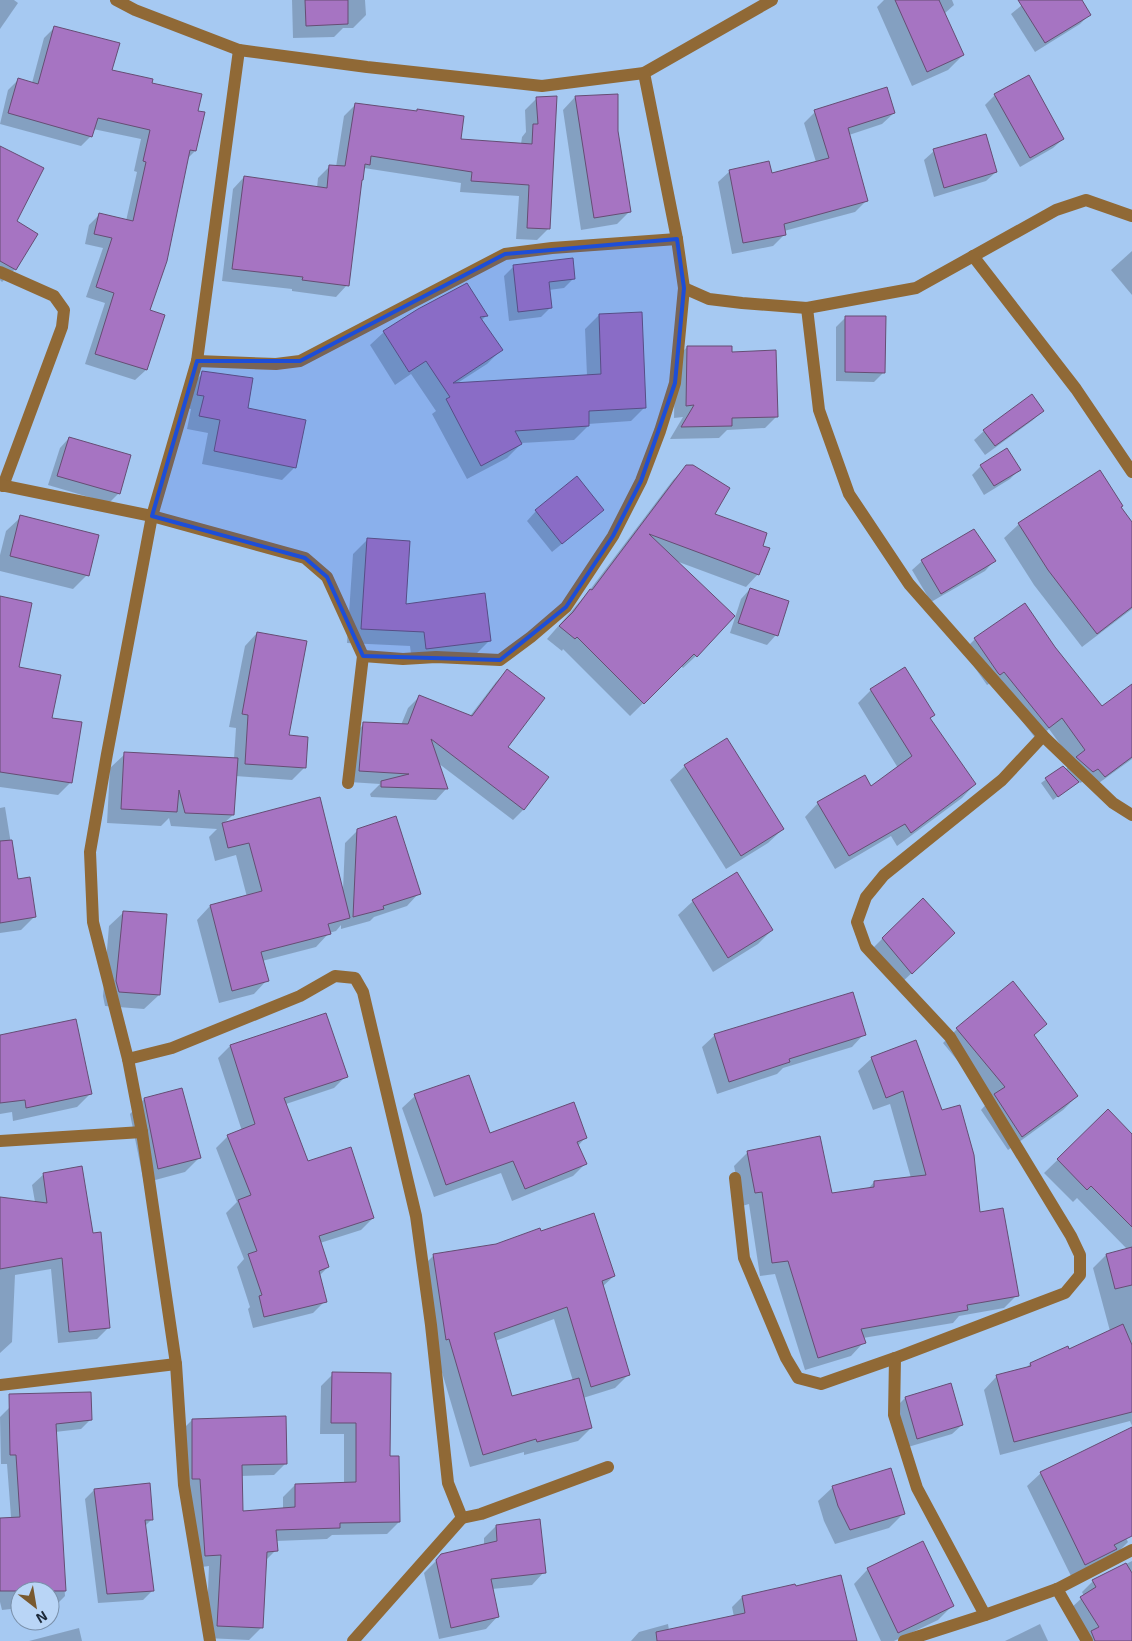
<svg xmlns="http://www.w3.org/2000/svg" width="1132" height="1641" viewBox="0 0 1132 1641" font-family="'Exo 2',sans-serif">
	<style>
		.shadow { fill: #0003; fill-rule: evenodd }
		.building { fill: #a674c2; stroke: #664d74 }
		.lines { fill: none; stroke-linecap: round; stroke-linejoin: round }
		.minor { stroke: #906936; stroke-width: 12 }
		.marked { fill: #1d4ed8; fill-opacity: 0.2; stroke: #1d4ed8; stroke-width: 4; stroke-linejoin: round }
	</style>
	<rect width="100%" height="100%" fill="#a6c9f2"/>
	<g class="shadow">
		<path d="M 0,0 L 14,0 L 18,3 L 0,29 Z"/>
		<path d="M 292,0 L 365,0 L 366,15 L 353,28 L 343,28 L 334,37 L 293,38 Z"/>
		<path d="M 884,0 L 952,0 L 954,5 L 944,14 L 963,55 L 948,70 L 912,86 L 877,7 Z"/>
		<path d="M 1028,0 L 1080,0 L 1089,15 L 1080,24 L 1035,52 L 1011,14 Z"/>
		<path d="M 54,28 L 111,71 L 151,84 L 197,112 L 195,151 L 186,160 L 148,311 L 163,316 L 146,370 L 135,380 L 85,364 L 105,303 L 86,297 L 103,248 L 85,244 L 89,225 L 99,215 L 126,221 L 137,172 L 134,171 L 141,139 L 93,129 L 91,136 L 81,146 L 0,124 L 8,90 L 19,79 L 32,83 L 44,38 Z"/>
		<path d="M 1028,77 L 1063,139 L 1053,148 L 1020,167 L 985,105 L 995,95 Z"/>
		<path d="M 616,95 L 617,132 L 630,211 L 617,224 L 581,230 L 563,110 L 575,97 Z"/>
		<path d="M 537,98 L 549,228 L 537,240 L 516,239 L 519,196 L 460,192 L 461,183 L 364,168 L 360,181 L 347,285 L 336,297 L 292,291 L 292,289 L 222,281 L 233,189 L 244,177 L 317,188 L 318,178 L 330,166 L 336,167 L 344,116 L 355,105 L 416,112 L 418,110 L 460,141 L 521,144 L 522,137 L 526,132 L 525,110 Z"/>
		<path d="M 815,112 L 894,113 L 882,124 L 849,135 L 866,201 L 855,212 L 784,231 L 784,235 L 773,246 L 732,254 L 718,182 L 730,171 L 771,175 L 816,162 L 804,123 Z"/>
		<path d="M 0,147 L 15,221 L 36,234 L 15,269 L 2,282 L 0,280 Z"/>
		<path d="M 934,151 L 996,172 L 986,181 L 934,197 L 924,160 Z"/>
		<path d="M 1132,251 L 1132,295 L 1111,270 Z"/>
		<path d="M 514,266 L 574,278 L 564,288 L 549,290 L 551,307 L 541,317 L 509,321 L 504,276 Z"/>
		<path d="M 599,315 L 645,407 L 631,421 L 588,424 L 588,426 L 574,440 L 522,443 L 507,458 L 467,479 L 432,414 L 436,411 L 411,374 L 395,385 L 370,345 L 384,332 L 486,316 L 481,321 L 501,350 L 487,364 L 456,384 L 587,376 L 585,329 Z"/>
		<path d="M 846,317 L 884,372 L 874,382 L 836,381 L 836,327 Z"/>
		<path d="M 687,347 L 731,353 L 777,416 L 765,428 L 727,430 L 719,438 L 670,439 L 683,417 L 674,418 L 675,360 Z"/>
		<path d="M 203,373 L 247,409 L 295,467 L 282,480 L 202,464 L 208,433 L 187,429 L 191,409 L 185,408 L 190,386 Z"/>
		<path d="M 1042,411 L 1033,420 L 985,455 L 974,440 L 984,431 Z"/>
		<path d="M 69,438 L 130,456 L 118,494 L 109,503 L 48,485 L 60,448 Z"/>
		<path d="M 981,466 L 1019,470 L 1010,479 L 984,495 L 972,475 Z"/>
		<path d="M 686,467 L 713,514 L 761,546 L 758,574 L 746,587 L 676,561 L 696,656 L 683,668 L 681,666 L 630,716 L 563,649 L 562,651 L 547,639 L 589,591 L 673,480 Z"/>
		<path d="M 1100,472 L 1119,508 L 1132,524 L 1132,609 L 1082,647 L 1034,585 L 1004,538 L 1019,524 Z"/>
		<path d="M 603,510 L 552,552 L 527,521 L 536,511 Z"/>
		<path d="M 21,517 L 87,575 L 73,589 L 0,571 L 0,555 L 6,531 Z"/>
		<path d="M 367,540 L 405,605 L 490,640 L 475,655 L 412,663 L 410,646 L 347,643 L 353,554 Z"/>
		<path d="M 922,561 L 994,561 L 985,571 L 931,602 L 912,570 Z"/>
		<path d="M 750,589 L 776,635 L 767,645 L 730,633 L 741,599 Z"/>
		<path d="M 0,598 L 18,668 L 51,719 L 71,782 L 58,795 L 0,787 Z"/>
		<path d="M 257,633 L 287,736 L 305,767 L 292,780 L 235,776 L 233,815 L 224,823 L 343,890 L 345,843 L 358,830 L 419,893 L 407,906 L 374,917 L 370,921 L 341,929 L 341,925 L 336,931 L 329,933 L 316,947 L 262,961 L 267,980 L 254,994 L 219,1003 L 197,920 L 210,906 L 247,897 L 236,855 L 215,861 L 209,837 L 217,829 L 171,826 L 169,818 L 161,826 L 107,823 L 110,768 L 125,754 L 234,759 L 236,728 L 229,727 L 245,646 Z"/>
		<path d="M 975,639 L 1054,648 L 1102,708 L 1132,691 L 1132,759 L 1092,788 L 1086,780 L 1080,783 L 1078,781 L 1053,800 L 1041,783 L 1062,768 L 1065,770 L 1073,762 L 1049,729 L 1036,739 L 992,682 L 987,685 L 963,651 Z"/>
		<path d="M 507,671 L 506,747 L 524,809 L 513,820 L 438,763 L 446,789 L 436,800 L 371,797 L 370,794 L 380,784 L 349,782 L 353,735 L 364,724 L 401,725 L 408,708 L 419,697 L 470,716 L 496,682 Z"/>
		<path d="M 871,690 L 934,714 L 929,719 L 975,784 L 962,798 L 897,846 L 891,836 L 835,869 L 805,817 L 818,803 L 870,788 L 898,768 L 858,703 Z"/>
		<path d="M 685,766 L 783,829 L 768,843 L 726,869 L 670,780 Z"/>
		<path d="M 5,807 L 17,881 L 35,916 L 21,930 L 0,933 L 0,808 Z"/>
		<path d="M 693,901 L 772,930 L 758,944 L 713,972 L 678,915 Z"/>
		<path d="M 124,912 L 159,995 L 144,1009 L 105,1006 L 103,996 L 109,926 Z"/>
		<path d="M 883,938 L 939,947 L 897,987 L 868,953 Z"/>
		<path d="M 325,1014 L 346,1076 L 334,1088 L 286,1104 L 307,1162 L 373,1218 L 361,1230 L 320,1243 L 328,1267 L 319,1276 L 325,1301 L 313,1313 L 253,1328 L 248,1309 L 250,1307 L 237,1267 L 244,1259 L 226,1213 L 237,1202 L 216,1148 L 228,1136 L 242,1131 L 218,1058 L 230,1046 Z"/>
		<path d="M 1046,1023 L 1033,1036 L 1077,1096 L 1063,1110 L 1008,1150 L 981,1110 L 990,1100 L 943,1043 L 957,1029 Z"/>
		<path d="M 864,1034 L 852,1047 L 783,1068 L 777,1074 L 717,1094 L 702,1047 L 715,1035 Z"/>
		<path d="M 0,1036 L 90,1094 L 77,1107 L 13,1121 L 12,1112 L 0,1114 Z"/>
		<path d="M 915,1041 L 979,1213 L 1017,1295 L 1004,1308 L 959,1316 L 953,1323 L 863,1338 L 864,1342 L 851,1356 L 805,1370 L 775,1274 L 760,1276 L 749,1204 L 742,1206 L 734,1166 L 747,1153 L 819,1138 L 831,1194 L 868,1189 L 874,1182 L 911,1178 L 890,1104 L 873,1110 L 858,1071 L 872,1058 Z"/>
		<path d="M 415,1096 L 489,1135 L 585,1138 L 578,1146 L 585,1164 L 573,1176 L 512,1201 L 501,1173 L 434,1197 L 402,1108 Z"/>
		<path d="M 144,1099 L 199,1158 L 185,1172 L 144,1183 L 130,1114 Z"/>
		<path d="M 1108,1111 L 1132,1135 L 1132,1426 L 1130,1421 L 1000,1455 L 984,1390 L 997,1376 L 1025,1369 L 1030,1364 L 1069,1350 L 1110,1331 L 1093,1268 L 1106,1255 L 1127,1249 L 1077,1198 L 1073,1202 L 1044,1173 Z"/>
		<path d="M 44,1174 L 108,1328 L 97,1339 L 58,1343 L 51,1269 L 15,1275 L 12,1342 L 0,1353 L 0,1198 L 35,1202 L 32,1185 Z"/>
		<path d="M 540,1233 L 614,1276 L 602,1287 L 628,1375 L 615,1388 L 583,1398 L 591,1428 L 578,1441 L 524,1455 L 524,1452 L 470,1467 L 436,1352 L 421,1268 L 434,1255 L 475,1252 ZM 554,1319 L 573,1381 L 511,1397 L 495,1341 Z"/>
		<path d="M 333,1374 L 388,1457 L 399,1522 L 387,1534 L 332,1535 L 327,1539 L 276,1541 L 276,1550 L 265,1561 L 261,1628 L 249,1640 L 206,1638 L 209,1566 L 194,1568 L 180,1432 L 192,1420 L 286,1463 L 274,1475 L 241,1476 L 241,1512 L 283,1509 L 283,1497 L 295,1485 L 344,1484 L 344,1434 L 320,1434 L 321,1386 Z"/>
		<path d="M 905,1398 L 962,1425 L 952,1434 L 908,1447 L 896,1407 Z"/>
		<path d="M 10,1407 L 90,1420 L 81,1429 L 55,1432 L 65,1596 L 55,1606 L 50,1606 L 50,1591 L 20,1591 L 20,1608 L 2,1610 L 0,1602 L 0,1532 L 12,1530 L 7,1464 L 1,1464 L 0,1417 Z"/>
		<path d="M 1132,1428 L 1132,1495 L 1109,1505 L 1128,1542 L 1114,1556 L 1072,1578 L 1027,1486 L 1041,1473 Z"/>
		<path d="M 833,1487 L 904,1513 L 889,1528 L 835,1544 L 824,1521 L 818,1501 Z"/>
		<path d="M 94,1490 L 152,1519 L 145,1526 L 152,1591 L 143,1600 L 98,1603 L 85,1499 Z"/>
		<path d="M 496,1526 L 544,1572 L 532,1585 L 492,1589 L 498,1616 L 486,1629 L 439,1639 L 424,1573 L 442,1555 L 484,1545 L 484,1538 Z"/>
		<path d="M 1132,1561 L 1132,1641 L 1083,1641 L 1070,1609 L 1084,1596 L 1082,1592 L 1093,1581 Z"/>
		<path d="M 868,1569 L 952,1606 L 938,1620 L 894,1641 L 881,1641 L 854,1584 Z"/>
		<path d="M 742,1597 L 855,1641 L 631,1641 L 639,1632 L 668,1624 L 669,1630 L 734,1617 L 732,1607 Z"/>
		<path d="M 1040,1624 L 1048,1641 L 1005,1641 Z"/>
		<path d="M 79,1628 L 82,1641 L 29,1641 Z"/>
	</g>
	<g class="building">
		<path d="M 305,0 L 348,0 L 348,24 L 306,26 Z"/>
		<path d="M 895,0 L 939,0 L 964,55 L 927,72 Z"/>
		<path d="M 1018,0 L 1082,0 L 1091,15 L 1045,43 Z"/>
		<path d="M 54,26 L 120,43 L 112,70 L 153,79 L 152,83 L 202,94 L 198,111 L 205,112 L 196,151 L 190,150 L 167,261 L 150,310 L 165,315 L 147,370 L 95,354 L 114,293 L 96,287 L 112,238 L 94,234 L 99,213 L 133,221 L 146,162 L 143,161 L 150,130 L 98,118 L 92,137 L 8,113 L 18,78 L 38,84 Z"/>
		<path d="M 1029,75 L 1064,139 L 1030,158 L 994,94 Z"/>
		<path d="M 887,87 L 895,113 L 848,128 L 868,201 L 784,224 L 786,235 L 743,243 L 729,170 L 769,161 L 772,173 L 829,158 L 814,110 Z"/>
		<path d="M 618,94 L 618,131 L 631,212 L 594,218 L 575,96 Z"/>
		<path d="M 557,96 L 550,229 L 527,228 L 529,185 L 471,181 L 472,172 L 371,156 L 370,165 L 365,164 L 363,180 L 362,180 L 349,286 L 302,280 L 303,277 L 232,269 L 244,176 L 327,188 L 329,165 L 345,166 L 355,103 L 417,111 L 417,109 L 464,116 L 461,139 L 532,144 L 533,124 L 538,124 L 536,97 Z"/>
		<path d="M 986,134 L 997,172 L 944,188 L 933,149 Z"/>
		<path d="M 0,146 L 44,168 L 17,221 L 38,234 L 16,270 L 0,261 Z"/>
		<path d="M 573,258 L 575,279 L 549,282 L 552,308 L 518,312 L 513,265 Z"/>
		<path d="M 467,283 L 488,316 L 480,317 L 503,350 L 453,383 L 601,374 L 599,314 L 642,312 L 646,408 L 589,411 L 589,426 L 515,431 L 522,444 L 481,466 L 446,399 L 450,397 L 426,361 L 409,372 L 383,331 L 418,309 Z"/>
		<path d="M 845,316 L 886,316 L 885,373 L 845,372 Z"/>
		<path d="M 687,346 L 732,346 L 732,352 L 776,350 L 778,417 L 732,418 L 732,426 L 681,427 L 694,405 L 686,406 Z"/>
		<path d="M 202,371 L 253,378 L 248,408 L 306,420 L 296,468 L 214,451 L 220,420 L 199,416 L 204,396 L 197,395 Z"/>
		<path d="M 1032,394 L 1044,411 L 995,446 L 983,430 Z"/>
		<path d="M 69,437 L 131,455 L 120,494 L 57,476 Z"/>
		<path d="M 1007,448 L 1021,470 L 994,486 L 980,465 Z"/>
		<path d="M 686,465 L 693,465 L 730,488 L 715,514 L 767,533 L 763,546 L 770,548 L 759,575 L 649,534 L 735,616 L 697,657 L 694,654 L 644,704 L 577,637 L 575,639 L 559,626 L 573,612 L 590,589 L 592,590 Z"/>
		<path d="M 1100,470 L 1123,506 L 1121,507 L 1132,522 L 1132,607 L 1097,634 L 1048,570 L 1018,523 Z"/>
		<path d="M 577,476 L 604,510 L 562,544 L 535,510 Z"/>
		<path d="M 20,515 L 99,535 L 89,576 L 10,556 Z"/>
		<path d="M 974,529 L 996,561 L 941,594 L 921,560 Z"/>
		<path d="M 367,538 L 410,541 L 406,604 L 485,593 L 491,641 L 426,649 L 424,632 L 361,629 Z"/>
		<path d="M 750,588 L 789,601 L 778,636 L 738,623 Z"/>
		<path d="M 0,596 L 32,603 L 19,667 L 61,675 L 52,718 L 82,722 L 72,783 L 0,772 Z"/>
		<path d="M 1025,603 L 1055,647 L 1102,706 L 1132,684 L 1132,757 L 1105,777 L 1098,769 L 1093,772 L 1076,757 L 1085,750 L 1062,718 L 1049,728 L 1004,672 L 1000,675 L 998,673 L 974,638 Z"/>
		<path d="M 257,632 L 307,641 L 289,735 L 308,737 L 306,768 L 245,764 L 248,715 L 242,714 Z"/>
		<path d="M 905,667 L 935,715 L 930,718 L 976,784 L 911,833 L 905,824 L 849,856 L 817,802 L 865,775 L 871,786 L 912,756 L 870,689 Z"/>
		<path d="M 507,669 L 545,698 L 508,747 L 549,777 L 524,810 L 431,739 L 448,789 L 381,787 L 381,781 L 409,774 L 359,771 L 363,722 L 408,724 L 419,695 L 472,716 Z"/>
		<path d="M 727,738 L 784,829 L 741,856 L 684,765 Z"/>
		<path d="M 124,752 L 238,758 L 234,815 L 185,813 L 179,790 L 177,812 L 121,809 Z"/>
		<path d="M 1063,766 L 1079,782 L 1058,797 L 1045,778 Z"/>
		<path d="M 320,797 L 350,918 L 328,924 L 331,934 L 261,952 L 269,981 L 232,991 L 210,905 L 262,891 L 249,843 L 228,848 L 222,823 Z"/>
		<path d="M 396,816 L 421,894 L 383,906 L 384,909 L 353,917 L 357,829 Z"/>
		<path d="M 12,840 L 18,879 L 30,877 L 36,917 L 0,923 L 0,841 Z"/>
		<path d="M 737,872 L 773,930 L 728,958 L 692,900 Z"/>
		<path d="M 923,898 L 955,933 L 912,974 L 882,938 Z"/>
		<path d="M 123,911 L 167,914 L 160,995 L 119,992 L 116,981 Z"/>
		<path d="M 1013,981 L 1047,1024 L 1034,1035 L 1078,1096 L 1022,1137 L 994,1094 L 1005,1087 L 956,1028 Z"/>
		<path d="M 853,992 L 866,1035 L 789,1059 L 790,1062 L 729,1082 L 714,1034 Z"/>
		<path d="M 326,1013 L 348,1077 L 284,1098 L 308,1161 L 351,1147 L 374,1218 L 319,1236 L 329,1267 L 319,1271 L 327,1302 L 264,1317 L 259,1296 L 262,1295 L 248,1254 L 257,1251 L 238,1200 L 251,1195 L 227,1135 L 255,1124 L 230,1045 Z"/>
		<path d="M 76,1019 L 92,1094 L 26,1108 L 25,1100 L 0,1103 L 0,1035 Z"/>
		<path d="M 916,1040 L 942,1110 L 960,1105 L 974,1155 L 980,1212 L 1003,1208 L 1019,1296 L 967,1305 L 968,1310 L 861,1329 L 866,1343 L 818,1358 L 788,1261 L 772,1263 L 762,1192 L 755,1193 L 747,1151 L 820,1136 L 832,1193 L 874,1187 L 874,1181 L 926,1175 L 903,1091 L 886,1098 L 871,1057 Z"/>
		<path d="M 469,1075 L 490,1133 L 574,1102 L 587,1138 L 577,1142 L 587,1164 L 525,1189 L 513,1161 L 446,1185 L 414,1094 Z"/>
		<path d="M 182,1088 L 201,1158 L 158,1169 L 144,1098 Z"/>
		<path d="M 1108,1109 L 1132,1134 L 1132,1227 L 1091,1186 L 1087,1190 L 1057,1159 Z"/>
		<path d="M 82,1166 L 93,1233 L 101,1232 L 110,1328 L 69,1332 L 62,1258 L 0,1269 L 0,1197 L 47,1203 L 43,1173 Z"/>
		<path d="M 594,1213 L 615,1276 L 602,1281 L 630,1375 L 591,1387 L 567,1307 L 494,1333 L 512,1396 L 579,1378 L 592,1428 L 537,1442 L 536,1439 L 483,1455 L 449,1339 L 446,1340 L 433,1254 L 496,1244 L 540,1228 L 541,1231 Z"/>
		<path d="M 1132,1247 L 1132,1285 L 1115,1289 L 1106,1254 Z"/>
		<path d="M 1123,1324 L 1132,1345 L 1132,1412 L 1014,1442 L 996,1375 L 1031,1366 L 1030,1363 L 1068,1346 L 1069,1349 Z"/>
		<path d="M 332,1372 L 391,1373 L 390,1456 L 399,1456 L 400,1522 L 340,1523 L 340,1528 L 276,1530 L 278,1551 L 267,1552 L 263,1628 L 217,1626 L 221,1555 L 205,1556 L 200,1479 L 192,1479 L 192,1419 L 286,1416 L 287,1464 L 242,1465 L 243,1511 L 295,1507 L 295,1484 L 356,1482 L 356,1423 L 331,1423 Z"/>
		<path d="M 951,1383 L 963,1425 L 917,1439 L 905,1397 Z"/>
		<path d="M 91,1392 L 92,1420 L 56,1424 L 66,1591 L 0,1591 L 0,1518 L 20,1517 L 16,1455 L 10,1455 L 9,1394 Z"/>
		<path d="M 1132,1427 L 1132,1536 L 1114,1545 L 1117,1549 L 1085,1565 L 1040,1472 Z"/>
		<path d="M 891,1468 L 905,1514 L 850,1530 L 838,1506 L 832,1486 Z"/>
		<path d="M 150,1483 L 153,1520 L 145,1520 L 154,1591 L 107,1594 L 94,1489 Z"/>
		<path d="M 540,1519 L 546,1573 L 491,1579 L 499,1617 L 451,1628 L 436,1560 L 441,1554 L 497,1541 L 496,1525 Z"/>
		<path d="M 923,1541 L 954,1606 L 898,1633 L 867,1568 Z"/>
		<path d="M 1126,1563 L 1132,1573 L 1132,1641 L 1095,1641 L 1091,1631 L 1099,1627 L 1080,1597 L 1096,1587 L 1092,1580 Z"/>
		<path d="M 841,1575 L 857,1641 L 657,1641 L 656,1632 L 745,1613 L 742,1596 L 795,1584 L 796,1586 Z"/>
	</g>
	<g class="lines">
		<g class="minor">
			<path d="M 116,0 L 135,10 L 239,50 L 367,67 L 542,86 L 644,73 L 772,0"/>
			<path d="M 973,256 L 1076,389 L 1132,472"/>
			<path d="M 0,272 L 54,296 L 64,310 L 62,327 L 3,486"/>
			<path d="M 684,288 L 709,299 L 742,303 L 807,308 L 916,288 L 1056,210 L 1086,200 L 1132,216"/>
			<path d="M 807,308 L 819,410 L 849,494 L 909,584 L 1043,736 L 1113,803 L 1132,815"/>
			<path d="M 197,361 L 276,364 L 300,361 L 505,254 L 552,248 L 677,239"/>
			<path d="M 0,485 L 152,516 L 305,558 L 327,577 L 363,656 L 348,783"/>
			<path d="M 363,656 L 403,659 L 436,657 L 500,660 L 531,637 L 566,607 L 613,536 L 641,481 L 660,431 L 675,383 L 684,288 L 677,239 L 644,73"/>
			<path d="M 128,1059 L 172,1048 L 300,996 L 335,976 L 355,978 L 363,992 L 416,1216 L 431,1325 L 448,1483 L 462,1518 L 481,1514 L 608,1467"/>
			<path d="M 0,1141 L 142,1132"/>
			<path d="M 735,1178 L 744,1258 L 786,1358 L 798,1378 L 821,1384 L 895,1358 L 1065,1293 L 1080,1275 L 1080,1255 L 1071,1236 L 950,1037 L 866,947 L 857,922 L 866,897 L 884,875 L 1002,780 L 1043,736"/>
			<path d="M 895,1358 L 894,1415 L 917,1488 L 985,1615"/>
			<path d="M 0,1385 L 176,1364"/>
			<path d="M 1057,1589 L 1087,1641"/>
			<path d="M 210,1641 L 184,1485 L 176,1364 L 142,1132 L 128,1059 L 93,922 L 90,852 L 107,754 L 152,516 L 197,361 L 239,50"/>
			<path d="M 353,1641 L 462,1518"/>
			<path d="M 904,1641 L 985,1615 L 1057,1589 L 1132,1550"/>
		</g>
	</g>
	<path class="marked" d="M 677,239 L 684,288 L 675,383 L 641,481 L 613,536 L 566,607 L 500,660 L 363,656 L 327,577 L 305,558 L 152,516 L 197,361 L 300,361 L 505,254 Z"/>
	<g transform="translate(35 1606) rotate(149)"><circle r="24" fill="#b9d5f6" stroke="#7a90aa"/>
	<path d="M0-4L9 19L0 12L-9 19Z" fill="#79592f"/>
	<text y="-8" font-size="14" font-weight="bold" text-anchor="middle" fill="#1c2939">N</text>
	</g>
</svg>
